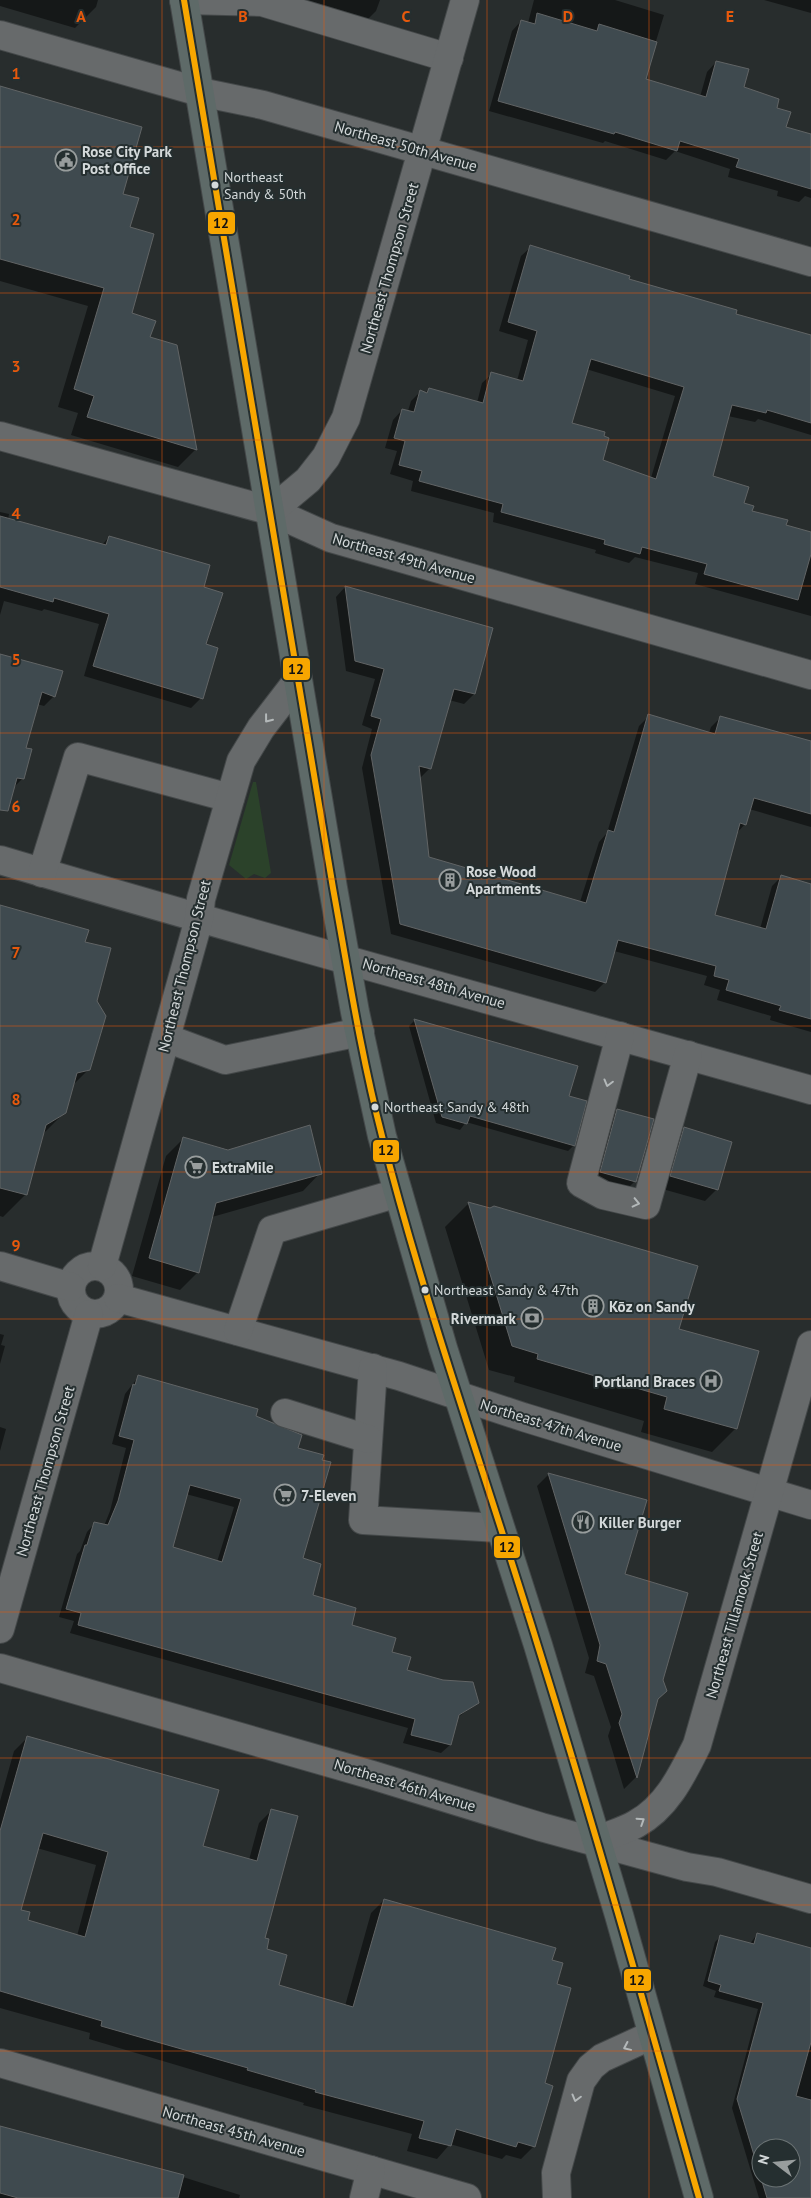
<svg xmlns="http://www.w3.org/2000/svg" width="811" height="2198" viewBox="0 0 811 2198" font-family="'PT Sans',sans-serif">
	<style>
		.green { fill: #2b422a }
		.shadow { fill: #0007; fill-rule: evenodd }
		.building { fill: #3f4a4f; stroke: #616465; fill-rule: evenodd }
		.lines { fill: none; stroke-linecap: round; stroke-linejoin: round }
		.minor-casing { stroke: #444849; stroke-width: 30 }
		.major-casing { stroke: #444849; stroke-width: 30 }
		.minor { stroke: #676a6b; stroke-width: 28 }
		.major { stroke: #5e6a68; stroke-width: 28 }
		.bus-1-casing { stroke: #252f30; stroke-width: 10 }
		.bus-1 { stroke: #f7a600; stroke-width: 6 }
		.oneway { stroke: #b3b8b9 }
		.grid { fill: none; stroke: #e8590c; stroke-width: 1; stroke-opacity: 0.55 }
		.bus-dot { fill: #d4d9da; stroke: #252f30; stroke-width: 2 }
		.labels { text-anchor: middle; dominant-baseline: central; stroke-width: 4; stroke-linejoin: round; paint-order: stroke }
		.bus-label { font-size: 14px; fill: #d4d9da; stroke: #252f30; text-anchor: start }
		.street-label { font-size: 15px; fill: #d4d9da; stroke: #252f30 }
		.poi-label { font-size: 15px; font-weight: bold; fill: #d4d9da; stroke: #252f30; text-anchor: start }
		.grid-label { font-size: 16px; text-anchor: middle; font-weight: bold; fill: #e8590c; stroke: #252f30; stroke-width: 4; stroke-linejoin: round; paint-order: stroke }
		.line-badge { stroke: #252f30; stroke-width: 2 }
		.pale-badge-label { font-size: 14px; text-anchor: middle; font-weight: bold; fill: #111 }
	</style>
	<rect width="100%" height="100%" fill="#282d2d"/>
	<path class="green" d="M 253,782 L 256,782 L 271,873 L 265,878 L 254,874 L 246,879 L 229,865 Z"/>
	<g class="shadow">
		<path d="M 0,0 L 98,0 L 96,7 L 75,28 L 0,6 Z"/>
		<path d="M 241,0 L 380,0 L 376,11 L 354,33 Z"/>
		<path d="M 534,0 L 615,0 L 664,15 L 644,80 L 700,97 L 707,72 L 716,62 L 742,88 L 775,108 L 784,128 L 811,135 L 811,198 L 805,196 L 799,202 L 777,196 L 778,191 L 728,177 L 730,169 L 675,151 L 666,160 L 605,141 L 603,143 L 489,111 L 512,31 L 521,21 L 528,23 Z"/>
		<path d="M 764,0 L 811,0 L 811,13 Z"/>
		<path d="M 0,87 L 122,195 L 129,228 L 130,314 L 149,338 L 195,450 L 178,467 L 71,435 L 78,413 L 58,407 L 88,306 L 0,281 Z"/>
		<path d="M 531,247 L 811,342 L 811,435 L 758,419 L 755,422 L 728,416 L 711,477 L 751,512 L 784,526 L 811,534 L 811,616 L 695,584 L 698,573 L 635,557 L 629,563 L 595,553 L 596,550 L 493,522 L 494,513 L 411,491 L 413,481 L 390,474 L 397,451 L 385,448 L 393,420 L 402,410 L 408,411 L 411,401 L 420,392 L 425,393 L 429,389 L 477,403 L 482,383 L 492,374 L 517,381 L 528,340 L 499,331 L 521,256 ZM 586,369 L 675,396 L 651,478 L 601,461 L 571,424 Z"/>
		<path d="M 0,512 L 9,514 L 8,520 L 102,545 L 109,537 L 202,588 L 204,645 L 201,698 L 191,708 L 84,676 L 99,624 L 44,609 L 42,611 L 4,601 L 0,615 Z"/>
		<path d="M 345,587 L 492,629 L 474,694 L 464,704 L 449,700 L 430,768 L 419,779 L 428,858 L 580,902 L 599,842 L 607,833 L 639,726 L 649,716 L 709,733 L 711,727 L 721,717 L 811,743 L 811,827 L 749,809 L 745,824 L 736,834 L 713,915 L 760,929 L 772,886 L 782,876 L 811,887 L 811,1032 L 770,1020 L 771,1016 L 717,1000 L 720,990 L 704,985 L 707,976 L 614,951 L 605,982 L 595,992 L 391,934 L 362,768 L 372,729 L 362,725 L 375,679 L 346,671 L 336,597 Z"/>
		<path d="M 0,655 L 54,696 L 44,706 L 37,704 L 24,749 L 22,779 L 12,789 L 0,789 Z"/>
		<path d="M 0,906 L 84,942 L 95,1001 L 88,1070 L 72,1086 L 65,1112 L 41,1136 L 25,1195 L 3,1217 L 0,1216 Z"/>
		<path d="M 414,1021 L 576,1067 L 567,1097 L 574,1145 L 568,1151 L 466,1122 L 460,1130 L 436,1123 L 409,1026 Z"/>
		<path d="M 617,1110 L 635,1181 L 629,1187 L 595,1178 L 611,1116 Z"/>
		<path d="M 684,1128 L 717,1189 L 705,1201 L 659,1188 L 672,1141 Z"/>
		<path d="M 184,1138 L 320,1173 L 303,1191 L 212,1217 L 198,1272 L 180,1290 L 132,1276 L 166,1156 Z"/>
		<path d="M 468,1204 L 490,1210 L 678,1330 L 736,1428 L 712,1452 L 641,1432 L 644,1421 L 514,1382 L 515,1377 L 489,1370 L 445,1227 Z"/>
		<path d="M 0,1334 L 4,1335 L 1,1345 L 5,1346 L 0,1364 Z"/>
		<path d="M 139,1376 L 255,1417 L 297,1449 L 302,1559 L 312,1596 L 350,1626 L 391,1653 L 405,1670 L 478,1702 L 457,1718 L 450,1745 L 441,1753 L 403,1743 L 408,1728 L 70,1633 L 74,1621 L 59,1617 L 77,1554 L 80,1551 L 87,1532 L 95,1523 L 104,1526 L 110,1511 L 126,1448 L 112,1444 L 125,1394 ZM 186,1494 L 234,1507 L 217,1562 L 172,1548 Z"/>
		<path d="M 0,1427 L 6,1429 L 0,1451 Z"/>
		<path d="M 549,1474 L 624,1575 L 657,1699 L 636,1777 L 624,1789 L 608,1736 L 611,1727 L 594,1676 L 585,1673 L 589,1658 L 537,1486 Z"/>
		<path d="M 27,1738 L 201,1847 L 249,1860 L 259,1823 L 272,1810 L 263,1939 L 277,1986 L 345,2006 L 371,1913 L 384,1900 L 551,1961 L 555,1985 L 534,2146 L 521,2159 L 506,2155 L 502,2159 L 450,2144 L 437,2159 L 407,2151 L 412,2134 L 303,2105 L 304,2103 L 89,2039 L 90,2033 L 0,2008 L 0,1801 L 14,1751 ZM 37,1848 L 96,1865 L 77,1936 L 26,1921 L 19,1910 Z"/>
		<path d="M 757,1934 L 811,1968 L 811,2198 L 759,2198 L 732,2108 L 758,2009 L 714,1997 L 716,1991 L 703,1986 L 715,1942 L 721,1936 L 750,1944 ZM 761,2148 L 791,2148 L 791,2178 L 761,2178 Z"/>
		<path d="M 0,2127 L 148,2166 L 240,2195 L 239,2198 L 0,2198 Z"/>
	</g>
	<g class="building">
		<path d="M 537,13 L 597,31 L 599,24 L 657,42 L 646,79 L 706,97 L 716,61 L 749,69 L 744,87 L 779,99 L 777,108 L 791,112 L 786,127 L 811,134 L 811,189 L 736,167 L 739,159 L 680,141 L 677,151 L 615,132 L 614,134 L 498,101 L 521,20 L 535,24 Z"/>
		<path d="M 0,86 L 142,127 L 123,194 L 139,198 L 130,227 L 154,234 L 132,313 L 156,321 L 150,337 L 177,345 L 197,450 L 87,417 L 94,396 L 74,389 L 104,288 L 0,259 Z"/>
		<path d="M 530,245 L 630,276 L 629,279 L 737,310 L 736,314 L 811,335 L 811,423 L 767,410 L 766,413 L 732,405 L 713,476 L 749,487 L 744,503 L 754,506 L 752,511 L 788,520 L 786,525 L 811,532 L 811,554 L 798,600 L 704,574 L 707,564 L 642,547 L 640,554 L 604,544 L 605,540 L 501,512 L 503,504 L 419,481 L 422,471 L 399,465 L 405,441 L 394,438 L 402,409 L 414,412 L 420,390 L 427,393 L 429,388 L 483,403 L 491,372 L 523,381 L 537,331 L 508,322 ZM 591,359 L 684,387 L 656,479 L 603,460 L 609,438 L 604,436 L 605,432 L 572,423 Z"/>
		<path d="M 0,516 L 106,545 L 109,536 L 210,565 L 204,587 L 223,593 L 206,644 L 218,648 L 203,699 L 93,666 L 109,614 L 54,598 L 53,602 L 0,587 Z"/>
		<path d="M 345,586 L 493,628 L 475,694 L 454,689 L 431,769 L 419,766 L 429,857 L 586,903 L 608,830 L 614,832 L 648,714 L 715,734 L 720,716 L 811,741 L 811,814 L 754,798 L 746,825 L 740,823 L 715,915 L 766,929 L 781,875 L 811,884 L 811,1019 L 779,1010 L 781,1006 L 726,990 L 729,980 L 714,976 L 716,966 L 618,940 L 606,983 L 400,924 L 371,755 L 381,719 L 371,716 L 384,669 L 355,661 Z"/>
		<path d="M 0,654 L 63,671 L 55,697 L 42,692 L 26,748 L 32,749 L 24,779 L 17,778 L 8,811 L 0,810 Z"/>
		<path d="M 0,905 L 89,930 L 85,942 L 111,948 L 97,1001 L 106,1016 L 90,1070 L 77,1073 L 66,1113 L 46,1125 L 27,1195 L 0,1188 Z"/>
		<path d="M 414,1019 L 578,1066 L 569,1096 L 587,1101 L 575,1146 L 470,1116 L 467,1124 L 442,1117 Z"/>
		<path d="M 617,1109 L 654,1119 L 636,1182 L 600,1172 Z"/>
		<path d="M 310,1125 L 322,1174 L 216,1203 L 199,1273 L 149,1258 L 183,1137 L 228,1150 Z"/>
		<path d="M 684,1127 L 732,1142 L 718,1190 L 670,1176 Z"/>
		<path d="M 468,1202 L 490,1208 L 494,1206 L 698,1266 L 679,1329 L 759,1351 L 737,1429 L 664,1409 L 667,1397 L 537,1359 L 538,1354 L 512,1346 Z"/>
		<path d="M 138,1375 L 258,1409 L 256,1416 L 302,1435 L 298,1448 L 324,1455 L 322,1460 L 331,1462 L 303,1558 L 321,1564 L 313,1595 L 356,1608 L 352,1625 L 396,1638 L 392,1652 L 411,1657 L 407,1670 L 443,1680 L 473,1682 L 479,1703 L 459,1715 L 451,1745 L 411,1735 L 415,1719 L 78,1625 L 81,1613 L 66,1609 L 85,1545 L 87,1545 L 94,1522 L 108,1525 L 118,1501 L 134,1440 L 119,1436 L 133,1384 L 135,1385 ZM 190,1485 L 241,1499 L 222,1562 L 173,1547 Z"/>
		<path d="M 548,1473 L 647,1500 L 625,1574 L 688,1593 L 663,1680 L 667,1691 L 658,1699 L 637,1778 L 619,1723 L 622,1714 L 606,1664 L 597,1661 L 600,1645 Z"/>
		<path d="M 27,1736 L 219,1790 L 203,1846 L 257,1861 L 271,1809 L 298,1816 L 265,1938 L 269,1939 L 267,1949 L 287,1955 L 279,1985 L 353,2007 L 384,1899 L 556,1948 L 552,1960 L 563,1963 L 557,1984 L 571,1988 L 545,2083 L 553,2086 L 535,2147 L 518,2142 L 516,2147 L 456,2129 L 451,2146 L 419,2138 L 424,2121 L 315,2092 L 316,2090 L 247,2070 L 248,2068 L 101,2026 L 102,2021 L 0,1991 L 0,1831 ZM 43,1833 L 108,1852 L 85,1937 L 28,1920 L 30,1912 L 21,1910 Z"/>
		<path d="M 757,1933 L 811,1948 L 811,2042 L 796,2096 L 811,2100 L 811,2198 L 767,2198 L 737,2099 L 763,2003 L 719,1991 L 721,1985 L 708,1981 L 720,1935 L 754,1944 ZM 761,2148 L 791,2148 L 791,2178 L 761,2178 Z"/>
		<path d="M 0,2126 L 184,2175 L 178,2198 L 18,2198 L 0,2193 Z"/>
	</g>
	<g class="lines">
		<g class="minor-casing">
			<g id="minor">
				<path d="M 184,0 L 262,2 L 449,58"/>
				<path d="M 0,35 L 200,92 L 263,105 L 811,262"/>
				<path d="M 0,436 L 271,511 L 331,538 L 811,675"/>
				<path d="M 271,511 L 308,480 L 326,457 L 346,418 L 465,0"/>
				<path d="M 0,860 C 269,940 541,1014 811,1090"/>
				<path d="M 42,873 L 78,757 L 230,798"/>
				<path d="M 620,1036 L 581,1183 L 603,1195 L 646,1205 L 688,1055"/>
				<path d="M 166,1038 L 225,1060 L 360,1032"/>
				<circle cx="95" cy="1290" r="24"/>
				<path d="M 0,1266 L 71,1287"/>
				<path d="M 102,1266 L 199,919 L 201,899 L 241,761 L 261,728 L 298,680"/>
				<path d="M 118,1298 L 399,1376 L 523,1417 L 811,1505"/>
				<path d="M 238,1331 L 272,1230 L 398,1193"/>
				<path d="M 373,1368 L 363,1520 L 499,1528"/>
				<path d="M 285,1413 L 368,1439"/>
				<path d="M 0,1629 L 89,1314"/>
				<path d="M 0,1668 L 372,1775 L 541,1827 L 687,1867 L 717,1872 L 811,1899"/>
				<path d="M 596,1841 C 609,1835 624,1831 636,1824 C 667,1807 682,1775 697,1745 L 811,1345"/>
				<path d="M 0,2063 L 467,2198"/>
				<path d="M 364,2198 L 371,2170"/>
				<path d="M 557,2198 L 556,2173 L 581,2081 L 591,2067 L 602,2058 L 652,2035"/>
			</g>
		</g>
		<g class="major-casing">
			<path id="major" d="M 184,0 L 333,888 L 355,1012 L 382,1136 L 443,1348 L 538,1645 L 619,1915 L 699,2198"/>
		</g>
		<use href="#minor" class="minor"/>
		<use href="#major" class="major"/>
		<g class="bus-1-casing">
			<path id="bus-1" d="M 184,0 L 333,888 C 348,971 361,1055 382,1136 C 426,1309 486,1476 538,1646 C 595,1829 647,2014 699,2198"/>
		</g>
		<use href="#bus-1" class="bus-1"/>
	</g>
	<defs><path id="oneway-chevron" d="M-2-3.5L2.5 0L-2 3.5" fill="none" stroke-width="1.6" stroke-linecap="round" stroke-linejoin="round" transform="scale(1.25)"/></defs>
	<g class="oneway">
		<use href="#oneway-chevron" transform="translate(268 719) rotate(128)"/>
		<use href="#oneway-chevron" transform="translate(608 1083) rotate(105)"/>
		<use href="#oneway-chevron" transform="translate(636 1203) rotate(13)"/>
		<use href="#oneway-chevron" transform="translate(641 1821) rotate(-33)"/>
		<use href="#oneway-chevron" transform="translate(627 2047) rotate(155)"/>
		<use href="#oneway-chevron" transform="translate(576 2098) rotate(105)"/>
	</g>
	<path class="grid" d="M 162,0 L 162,2198M 324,0 L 324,2198M 487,0 L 487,2198M 649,0 L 649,2198M 0,147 L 811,147M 0,293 L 811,293M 0,440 L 811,440M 0,586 L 811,586M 0,733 L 811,733M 0,879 L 811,879M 0,1026 L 811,1026M 0,1172 L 811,1172M 0,1319 L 811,1319M 0,1465 L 811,1465M 0,1612 L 811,1612M 0,1758 L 811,1758M 0,1905 L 811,1905M 0,2051 L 811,2051"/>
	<defs>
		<g id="civic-ring" transform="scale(1.125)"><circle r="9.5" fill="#252f30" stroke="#989d9d" stroke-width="1.5"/><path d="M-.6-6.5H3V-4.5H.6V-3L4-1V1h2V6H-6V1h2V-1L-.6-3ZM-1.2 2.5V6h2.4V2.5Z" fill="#989d9d"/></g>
		<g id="building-ring" transform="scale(1.125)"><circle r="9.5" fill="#252f30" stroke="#989d9d" stroke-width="1.5"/><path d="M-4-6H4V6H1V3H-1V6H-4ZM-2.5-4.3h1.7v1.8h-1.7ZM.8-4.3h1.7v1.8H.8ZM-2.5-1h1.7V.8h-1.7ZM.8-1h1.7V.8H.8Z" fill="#989d9d"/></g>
		<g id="supermarket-ring" transform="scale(1.125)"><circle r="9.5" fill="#252f30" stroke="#989d9d" stroke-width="1.5"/><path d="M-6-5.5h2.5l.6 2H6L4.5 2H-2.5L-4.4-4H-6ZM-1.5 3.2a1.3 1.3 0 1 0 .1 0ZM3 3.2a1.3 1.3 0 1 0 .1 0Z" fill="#989d9d"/></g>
		<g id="bank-ring" transform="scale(1.125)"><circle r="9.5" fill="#252f30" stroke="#989d9d" stroke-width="1.5"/><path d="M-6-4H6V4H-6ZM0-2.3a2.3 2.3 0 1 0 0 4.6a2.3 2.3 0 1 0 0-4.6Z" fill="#989d9d"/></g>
		<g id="hospital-ring" transform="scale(1.125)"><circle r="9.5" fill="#252f30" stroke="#989d9d" stroke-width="1.5"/><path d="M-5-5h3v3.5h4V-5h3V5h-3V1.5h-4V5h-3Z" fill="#989d9d"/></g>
		<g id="restaurant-ring" transform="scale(1.125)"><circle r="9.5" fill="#252f30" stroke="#989d9d" stroke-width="1.5"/><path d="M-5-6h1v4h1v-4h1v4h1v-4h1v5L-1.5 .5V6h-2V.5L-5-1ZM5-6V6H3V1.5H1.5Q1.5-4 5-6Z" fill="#989d9d"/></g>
	</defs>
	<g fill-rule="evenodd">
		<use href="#civic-ring" x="66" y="160"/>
		<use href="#building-ring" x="450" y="880"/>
		<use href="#supermarket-ring" x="196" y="1167"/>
		<use href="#building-ring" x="593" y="1306"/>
		<use href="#bank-ring" x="532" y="1318"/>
		<use href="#hospital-ring" x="711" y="1381"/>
		<use href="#supermarket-ring" x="285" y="1495"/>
		<use href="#restaurant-ring" x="583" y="1522"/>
	</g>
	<g class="bus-dot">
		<circle cx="215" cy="185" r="4.5"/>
		<circle cx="375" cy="1107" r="4.5"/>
		<circle cx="425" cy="1290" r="4.5"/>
	</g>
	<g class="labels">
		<g class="bus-label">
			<text x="224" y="177">Northeast<tspan x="224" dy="17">Sandy &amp; 50th</tspan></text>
			<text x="384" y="1107">Northeast Sandy &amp; 48th</text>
			<text x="434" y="1290">Northeast Sandy &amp; 47th</text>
		</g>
		<g class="street-label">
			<text transform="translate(406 146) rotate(16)">Northeast 50th Avenue</text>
			<text transform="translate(389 268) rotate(-74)">Northeast Thompson Street</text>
			<text transform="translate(404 558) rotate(16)">Northeast 49th Avenue</text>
			<text transform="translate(184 966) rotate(-76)">Northeast Thompson Street</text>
			<text transform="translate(434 983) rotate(16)">Northeast 48th Avenue</text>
			<text transform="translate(551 1425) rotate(17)">Northeast 47th Avenue</text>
			<text transform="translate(45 1471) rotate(-74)">Northeast Thompson Street</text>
			<text transform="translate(734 1615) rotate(-74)">Northeast Tillamook Street</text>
			<text transform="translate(405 1785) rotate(17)">Northeast 46th Avenue</text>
			<text transform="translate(234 2131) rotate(16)">Northeast 45th Avenue</text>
		</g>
		<g class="poi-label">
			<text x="82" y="151">Rose City Park<tspan x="82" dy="17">Post Office</tspan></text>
			<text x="466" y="871">Rose Wood<tspan x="466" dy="17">Apartments</tspan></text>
			<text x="212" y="1167">ExtraMile</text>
			<text x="609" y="1306">Kōz on Sandy</text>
			<text x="516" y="1318" text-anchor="end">Rivermark</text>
			<text x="695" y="1381" text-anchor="end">Portland Braces</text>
			<text x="301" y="1495">7-Eleven</text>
			<text x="599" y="1522">Killer Burger</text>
		</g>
	</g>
	<g class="grid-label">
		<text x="81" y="22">A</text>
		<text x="243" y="22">B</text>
		<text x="406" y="22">C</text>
		<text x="568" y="22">D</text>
		<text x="730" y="22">E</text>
		<text x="16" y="79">1</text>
		<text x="16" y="225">2</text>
		<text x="16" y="372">3</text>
		<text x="16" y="519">4</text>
		<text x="16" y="665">5</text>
		<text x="16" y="812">6</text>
		<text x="16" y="958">7</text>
		<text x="16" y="1105">8</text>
		<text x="16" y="1251">9</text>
	</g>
	<g class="line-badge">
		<rect x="207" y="211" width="29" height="24" rx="5" fill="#f7a600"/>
		<rect x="282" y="657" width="29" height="24" rx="5" fill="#f7a600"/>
		<rect x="372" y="1139" width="28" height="24" rx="5" fill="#f7a600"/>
		<rect x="493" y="1535" width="28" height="24" rx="5" fill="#f7a600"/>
		<rect x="623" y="1968" width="29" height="24" rx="5" fill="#f7a600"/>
	</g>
	<g class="pale-badge-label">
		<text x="221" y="228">12</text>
		<text x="296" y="674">12</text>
		<text x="386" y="1155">12</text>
		<text x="507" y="1552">12</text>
		<text x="637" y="1985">12</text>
	</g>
	<g transform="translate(776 2163) rotate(286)"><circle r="24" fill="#252f30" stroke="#6b7374"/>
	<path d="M0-4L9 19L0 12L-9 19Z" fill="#989d9d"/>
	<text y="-8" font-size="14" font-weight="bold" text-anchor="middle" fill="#d4d9da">N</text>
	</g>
</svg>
